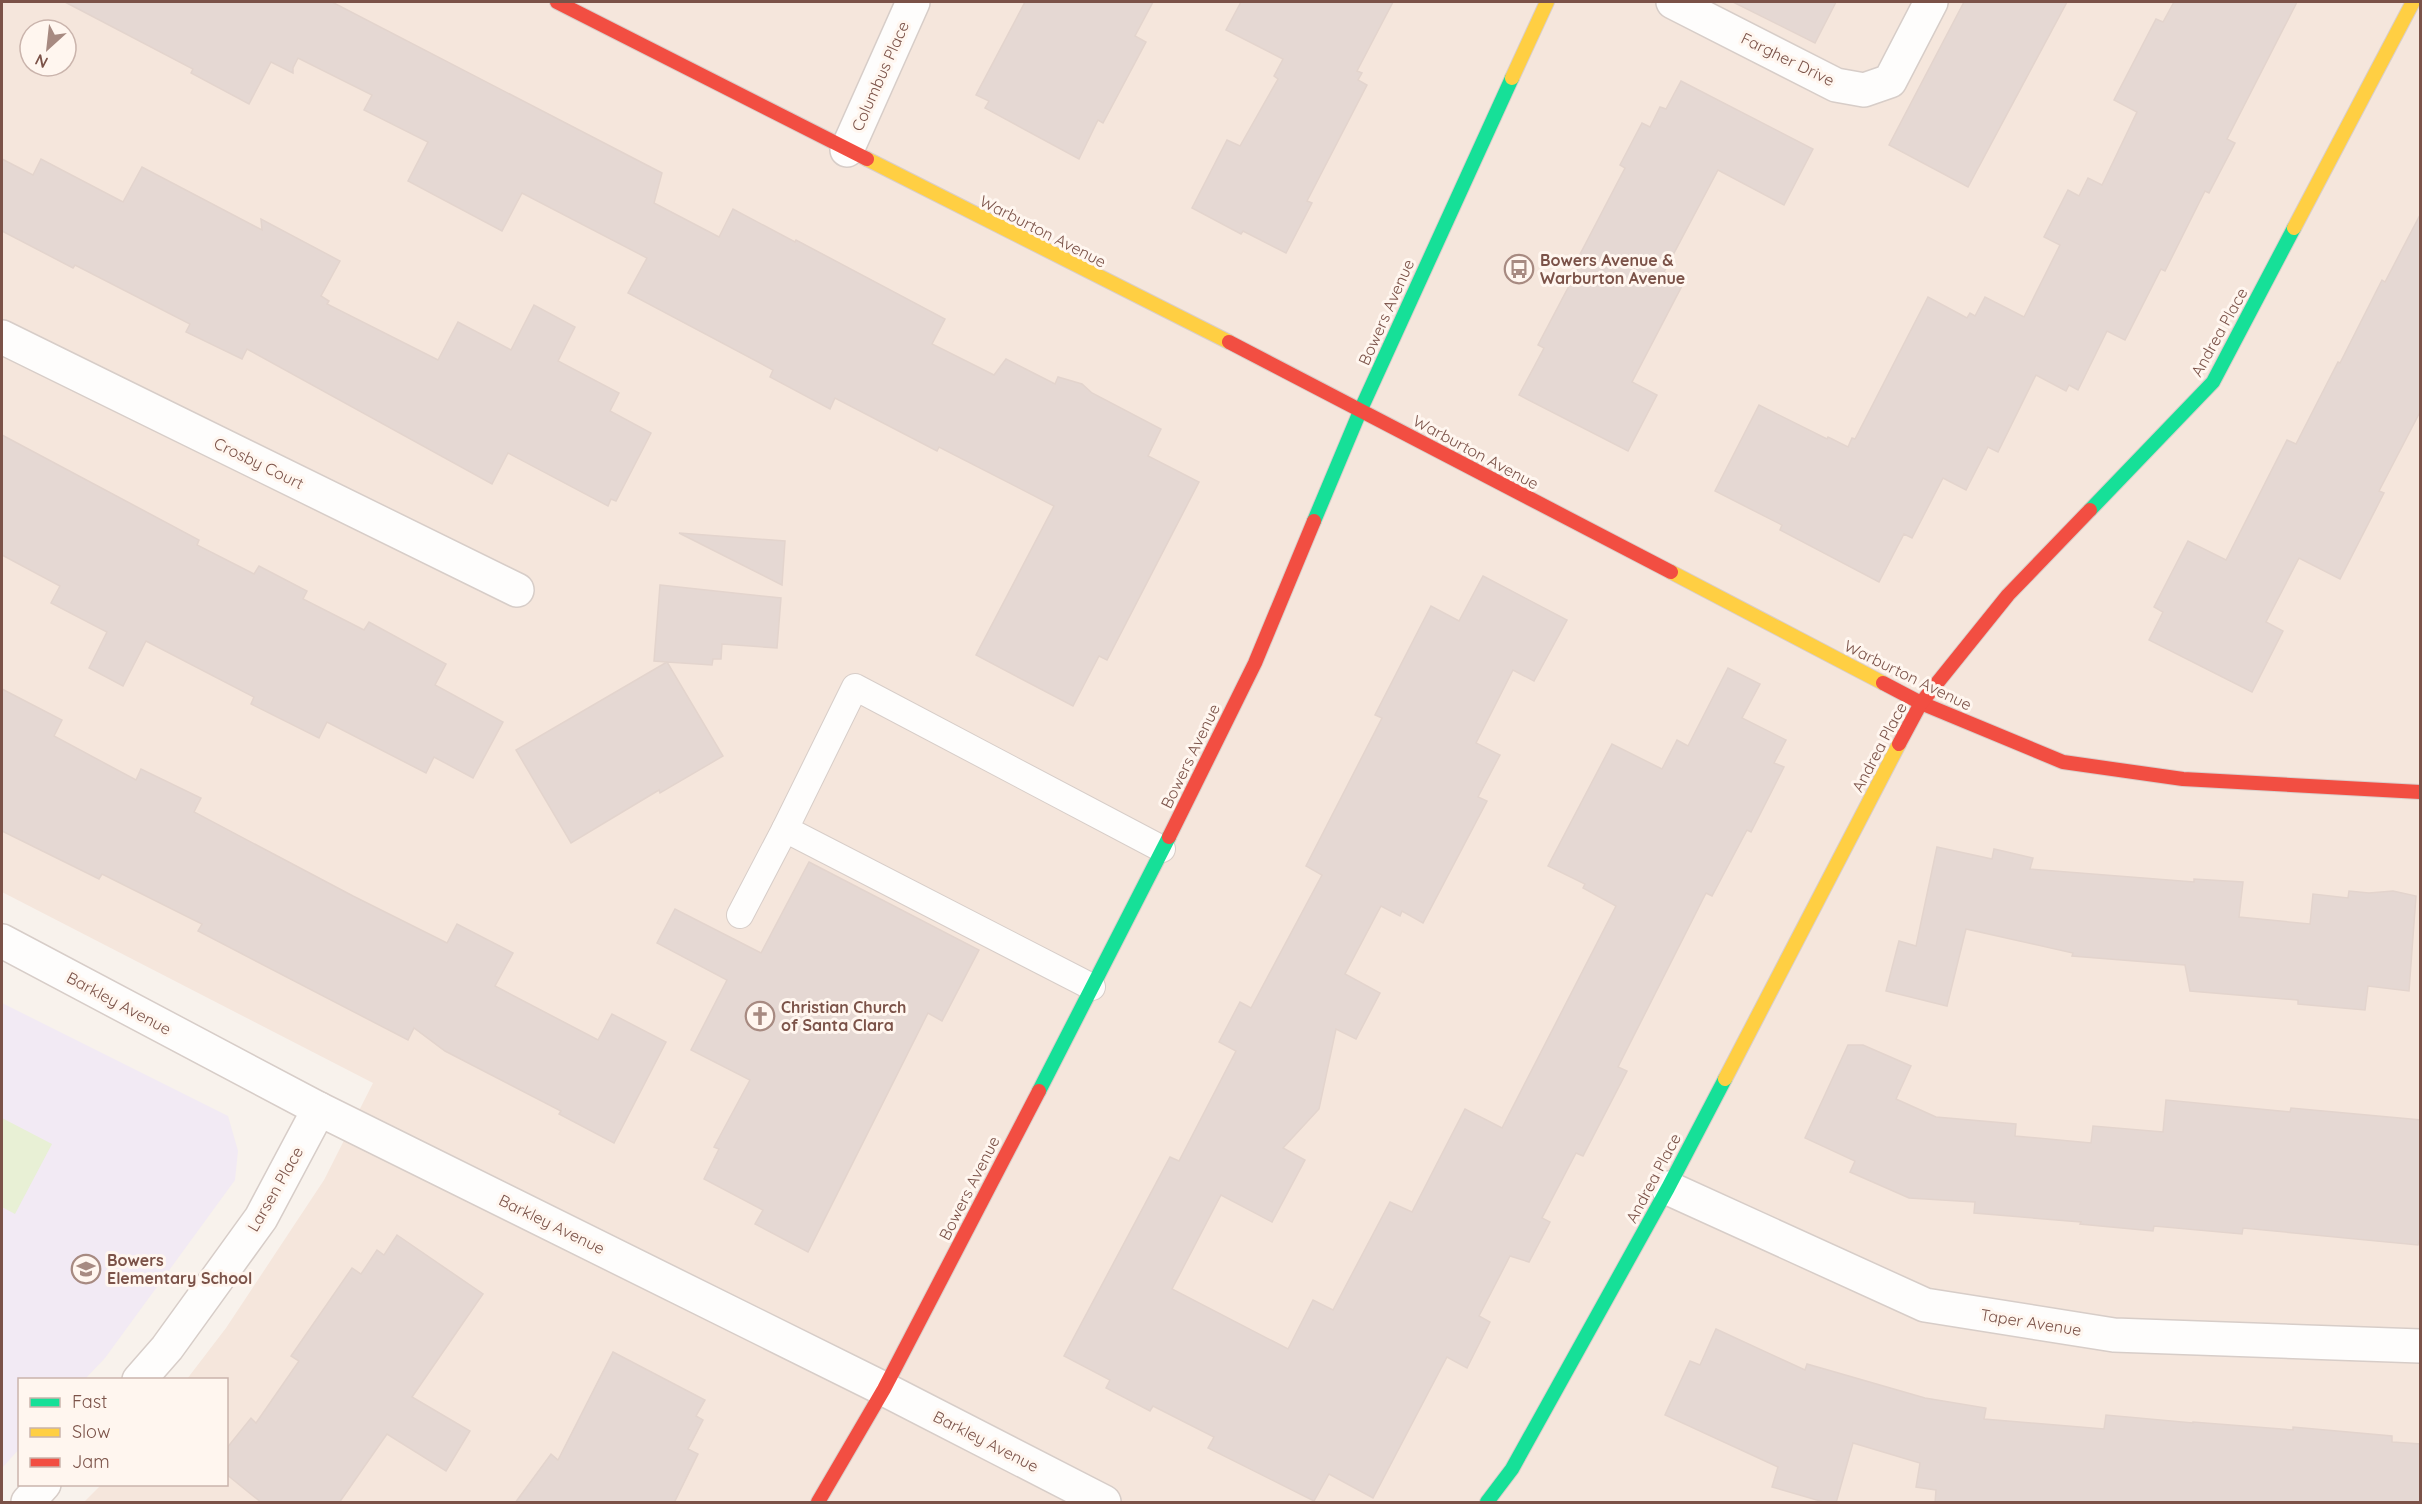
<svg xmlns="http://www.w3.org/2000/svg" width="2422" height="1504" viewBox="0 0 2422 1504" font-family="Quicksand,sans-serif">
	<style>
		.residential { fill: #f5e6dc; fill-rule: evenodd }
		.education { fill: #f2eaf4 }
		.green { fill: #e8f0d5 }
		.building { fill: #e5d8d3; stroke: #e3d4cd; stroke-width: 1.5 }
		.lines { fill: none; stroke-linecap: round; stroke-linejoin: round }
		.lane-casing { stroke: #d7cdc8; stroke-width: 28 }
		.street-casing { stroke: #d7cdc8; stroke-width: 36 }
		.fast-casing { stroke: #d9ceca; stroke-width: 16 }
		.slow-casing { stroke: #d9ceca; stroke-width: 16 }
		.jam-casing { stroke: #d9ceca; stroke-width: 16 }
		.lane { stroke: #fefdfc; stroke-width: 26 }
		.street { stroke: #fefdfc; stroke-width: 33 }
		.fast { stroke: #16e098; stroke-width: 14 }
		.slow { stroke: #ffcf43; stroke-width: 14 }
		.jam { stroke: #f24e42; stroke-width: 14 }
		.labels { text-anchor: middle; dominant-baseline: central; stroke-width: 6; stroke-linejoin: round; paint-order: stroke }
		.street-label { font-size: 16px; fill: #7b5248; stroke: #fff6ef }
		.poi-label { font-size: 16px; font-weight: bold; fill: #7b5248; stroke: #fff6ef; text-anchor: start }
	</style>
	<rect width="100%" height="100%" fill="#f8f2ec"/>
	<path class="residential" d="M 2,2 L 2420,2 L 2420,1502 L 84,1502 L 101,1485 L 226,1484 L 226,1380 L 187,1379 L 226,1328 L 324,1180 L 373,1083 L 2,892 ZM 30,30 L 66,30 L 66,66 L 30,66 Z"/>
	<path class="education" d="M 2,1003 L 228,1116 L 238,1151 L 235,1180 L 105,1358 L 85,1379 L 20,1380 L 19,1449 L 2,1468 Z"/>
	<path class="green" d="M 2,1118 L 52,1144 L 15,1214 L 2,1207 Z"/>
	<g class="building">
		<path d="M 65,2 L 332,2 L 662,173 L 654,203 L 719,237 L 733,209 L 795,242 L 796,240 L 945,319 L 932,344 L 994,375 L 1006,359 L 1055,384 L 1058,377 L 1082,384 L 1092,393 L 1161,429 L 1148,456 L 1199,482 L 1107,660 L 1099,656 L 1073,706 L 976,655 L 1054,506 L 939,447 L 937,451 L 835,398 L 830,409 L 770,377 L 773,370 L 628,293 L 647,258 L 522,193 L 502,231 L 408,181 L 428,142 L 364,110 L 372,95 L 298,58 L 293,68 L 293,73 L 271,62 L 249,104 L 191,73 L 193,69 Z"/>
		<path d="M 1025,2 L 1153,2 L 1135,36 L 1146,42 L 1103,123 L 1098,120 L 1079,159 L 985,108 L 989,101 L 976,95 Z"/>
		<path d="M 1241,2 L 1393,2 L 1357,71 L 1362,73 L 1358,80 L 1367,85 L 1307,201 L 1312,203 L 1286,253 L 1243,231 L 1241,234 L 1192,208 L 1227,140 L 1240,146 L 1278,79 L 1274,76 L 1283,59 L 1226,30 Z"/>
		<path d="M 1733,2 L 1836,2 L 1815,43 Z"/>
		<path d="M 1964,2 L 2067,2 L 1968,187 L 1889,145 Z"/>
		<path d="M 2174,2 L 2297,2 L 2227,139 L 2235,143 L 2209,193 L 2205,191 L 2165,271 L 2161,269 L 2125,340 L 2107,331 L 2078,390 L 2069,385 L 2066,391 L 2036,375 L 1998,452 L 1988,447 L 1966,490 L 1943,478 L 1912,538 L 1904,534 L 1879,582 L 1780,530 L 1782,525 L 1715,491 L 1759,405 L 1827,439 L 1828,437 L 1848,447 L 1852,438 L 1855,439 L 1928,297 L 1967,318 L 1970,313 L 1975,316 L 1985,297 L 2024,317 L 2060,245 L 2044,237 L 2068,190 L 2079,196 L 2088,178 L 2102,185 L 2137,112 L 2114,100 L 2156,19 L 2163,22 Z"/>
		<path d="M 1681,81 L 1813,149 L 1784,205 L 1718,170 L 1664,272 L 1684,282 L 1632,382 L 1657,395 L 1628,451 L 1519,395 L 1544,348 L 1538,345 L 1581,263 L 1577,260 L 1625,168 L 1620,165 L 1642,123 L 1650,127 L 1660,107 L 1666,109 Z"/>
		<path d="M 2,159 L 33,175 L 41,159 L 123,202 L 142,167 L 262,230 L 261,219 L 340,261 L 321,296 L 329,301 L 327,304 L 438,360 L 458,322 L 511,350 L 534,305 L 575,327 L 558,361 L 619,393 L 610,411 L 651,433 L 616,501 L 611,499 L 608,506 L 508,453 L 492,484 L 247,349 L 242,359 L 186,332 L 190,324 L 75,265 L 73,268 L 2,231 Z"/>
		<path d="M 2421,213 L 2421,410 L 2379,491 L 2384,493 L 2340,579 L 2299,558 L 2266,622 L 2283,631 L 2252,692 L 2149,640 L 2163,612 L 2154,607 L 2188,541 L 2226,560 L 2287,440 L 2296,444 L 2338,362 L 2340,363 L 2382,280 L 2385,282 Z"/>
		<path d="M 2,435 L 199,540 L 197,545 L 254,574 L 259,566 L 307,591 L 303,599 L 364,630 L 369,622 L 446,664 L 435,685 L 503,722 L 473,778 L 434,757 L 426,773 L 327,722 L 319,738 L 251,704 L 254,697 L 146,641 L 123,686 L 89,668 L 107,632 L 51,603 L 60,586 L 2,555 Z"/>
		<path d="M 679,533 L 785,541 L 782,585 Z"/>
		<path d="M 1483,576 L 1567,620 L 1534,681 L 1513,670 L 1476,743 L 1500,755 L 1478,797 L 1487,801 L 1423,923 L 1402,911 L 1400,916 L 1381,906 L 1345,974 L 1380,993 L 1356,1039 L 1336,1029 L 1319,1109 L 1283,1148 L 1305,1160 L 1272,1222 L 1221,1195 L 1172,1289 L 1288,1349 L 1313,1300 L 1333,1310 L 1390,1202 L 1412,1212 L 1465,1109 L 1502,1128 L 1616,906 L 1583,888 L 1585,884 L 1548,866 L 1612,744 L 1662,769 L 1677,740 L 1688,746 L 1728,668 L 1760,684 L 1742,718 L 1786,740 L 1774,763 L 1784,767 L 1751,832 L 1747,830 L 1712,896 L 1706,893 L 1618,1067 L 1627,1071 L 1583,1156 L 1576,1153 L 1542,1218 L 1550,1222 L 1529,1262 L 1510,1256 L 1479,1316 L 1490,1322 L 1467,1368 L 1447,1357 L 1373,1498 L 1329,1474 L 1314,1501 L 1208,1448 L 1214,1437 L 1153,1406 L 1150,1411 L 1106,1388 L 1110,1380 L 1064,1356 L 1170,1157 L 1179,1161 L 1236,1051 L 1219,1042 L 1240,1002 L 1251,1008 L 1322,875 L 1306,866 L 1382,718 L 1375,715 L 1431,606 L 1459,621 Z"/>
		<path d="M 660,585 L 781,598 L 777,648 L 722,644 L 721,659 L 713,659 L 712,665 L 667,662 L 723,756 L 660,793 L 659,790 L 571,843 L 516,750 L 667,662 L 654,661 Z"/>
		<path d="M 2,689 L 62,720 L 54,736 L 136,780 L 141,769 L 201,798 L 194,812 L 353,896 L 447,943 L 457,924 L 513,953 L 495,986 L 598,1040 L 612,1014 L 666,1042 L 614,1143 L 559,1114 L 561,1111 L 445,1051 L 414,1028 L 408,1040 L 198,931 L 202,924 L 102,874 L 99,879 L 2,831 Z"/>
		<path d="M 1937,847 L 1992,859 L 1994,849 L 2033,858 L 2030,869 L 2194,882 L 2194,879 L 2243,882 L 2239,917 L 2310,924 L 2313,894 L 2348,898 L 2349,891 L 2369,893 L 2393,891 L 2416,896 L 2409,991 L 2368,986 L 2365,1010 L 2298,1004 L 2298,1000 L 2190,991 L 2185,965 L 2072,956 L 2073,953 L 1966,929 L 1947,1006 L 1886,991 L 1899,941 L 1916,946 Z"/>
		<path d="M 809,862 L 979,950 L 942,1021 L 928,1013 L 808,1252 L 755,1224 L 763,1210 L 704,1179 L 719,1149 L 714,1147 L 750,1080 L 691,1050 L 727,980 L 657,943 L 675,909 L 761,953 Z"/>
		<path d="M 1848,1045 L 1863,1045 L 1911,1066 L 1896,1099 L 1936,1117 L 2016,1124 L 2015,1136 L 2091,1143 L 2093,1126 L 2163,1132 L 2166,1100 L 2290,1112 L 2291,1108 L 2421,1120 L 2421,1236 L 2418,1245 L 2243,1228 L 2242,1234 L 2154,1226 L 2153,1231 L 2080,1224 L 2081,1222 L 1974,1213 L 1975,1202 L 1909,1198 L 1850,1172 L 1855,1161 L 1805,1138 Z"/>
		<path d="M 397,1235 L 483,1294 L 412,1397 L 470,1431 L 446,1471 L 387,1434 L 339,1503 L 262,1503 L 226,1474 L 226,1449 L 251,1418 L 256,1423 L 299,1361 L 291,1356 L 352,1268 L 361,1274 L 377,1250 L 384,1255 Z"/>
		<path d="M 1716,1329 L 1805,1370 L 1807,1364 L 1925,1398 L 1986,1408 L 1984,1419 L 2104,1429 L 2106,1415 L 2193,1423 L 2193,1422 L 2293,1430 L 2293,1427 L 2392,1436 L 2392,1442 L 2421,1444 L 2421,1503 L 1935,1503 L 1936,1490 L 1916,1487 L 1920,1463 L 1853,1443 L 1836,1503 L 1827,1503 L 1772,1487 L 1778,1467 L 1665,1415 L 1690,1361 L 1700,1365 Z"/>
		<path d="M 613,1352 L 705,1400 L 696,1416 L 703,1420 L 688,1449 L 698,1454 L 674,1503 L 515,1503 L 551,1454 L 558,1460 Z"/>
	</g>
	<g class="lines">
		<g class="lane-casing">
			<g id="lane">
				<path d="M 740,915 L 785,829"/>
				<path d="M 1092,987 L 785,829 L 855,687 L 1162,849"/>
			</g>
		</g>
		<g class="street-casing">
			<g id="street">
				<path d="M 1673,2 L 1836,85 L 1864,90 L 1890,81 L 1931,2"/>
				<path d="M 847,150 L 913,2"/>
				<path d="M 2,337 L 517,590"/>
				<path d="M 2,941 L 319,1109 L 884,1389 L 1104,1502"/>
				<path d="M 1668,1188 L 1925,1305 L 2114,1335 L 2420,1346"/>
				<path d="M 139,1380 L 167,1348 L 261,1218 L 319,1109"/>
				<path d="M 28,1502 L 44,1484"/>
			</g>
		</g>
		<g class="fast-casing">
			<g id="fast">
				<path d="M 2090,510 L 2213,382 L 2294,228"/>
				<path d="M 1314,521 L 1361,409 L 1512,78"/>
				<path d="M 1039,1091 L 1169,837"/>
				<path d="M 1487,1502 L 1512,1469 L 1668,1188 L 1725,1079"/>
			</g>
		</g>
		<g class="slow-casing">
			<g id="slow">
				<path d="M 1512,78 L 1547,2"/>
				<path d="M 867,159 L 1229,342"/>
				<path d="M 2294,228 L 2413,2"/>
				<path d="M 1671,572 L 1883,683"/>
				<path d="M 1725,1079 L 1899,744"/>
			</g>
		</g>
		<g class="jam-casing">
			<g id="jam">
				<path d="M 557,2 L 867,159"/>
				<path d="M 1229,342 L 1671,572"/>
				<path d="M 1883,683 L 1921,703 L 2063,762 L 2183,779 L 2420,792"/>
				<path d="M 1899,744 L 1921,703 L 2008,595 L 2090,510"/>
				<path d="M 1169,837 L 1255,663 L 1314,521"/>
				<path d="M 818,1502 L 884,1389 L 1039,1091"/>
			</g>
		</g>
		<use href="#lane" class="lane"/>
		<use href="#street" class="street"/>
		<use href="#fast" class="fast"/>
		<use href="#slow" class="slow"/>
		<use href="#jam" class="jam"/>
	</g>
	<defs>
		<g id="bus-ring" transform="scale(1.5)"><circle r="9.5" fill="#fff6ef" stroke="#a78a81" stroke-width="1.5"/><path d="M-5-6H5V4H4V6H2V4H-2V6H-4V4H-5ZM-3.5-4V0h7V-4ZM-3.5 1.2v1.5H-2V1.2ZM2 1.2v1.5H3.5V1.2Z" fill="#a78a81"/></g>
		<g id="church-ring" transform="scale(1.5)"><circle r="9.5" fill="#fff6ef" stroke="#a78a81" stroke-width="1.5"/><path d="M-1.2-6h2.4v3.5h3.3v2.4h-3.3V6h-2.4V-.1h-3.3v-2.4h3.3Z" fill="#a78a81"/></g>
		<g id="school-ring" transform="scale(1.5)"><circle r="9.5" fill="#fff6ef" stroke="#a78a81" stroke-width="1.5"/><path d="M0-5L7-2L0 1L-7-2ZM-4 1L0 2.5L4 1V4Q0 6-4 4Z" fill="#a78a81"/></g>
	</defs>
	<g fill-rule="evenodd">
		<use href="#bus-ring" x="1519" y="269"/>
		<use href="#church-ring" x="760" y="1016"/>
		<use href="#school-ring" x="86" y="1269"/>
	</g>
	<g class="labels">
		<g class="street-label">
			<text transform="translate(1788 59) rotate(26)">Fargher Drive</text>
			<text transform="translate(880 76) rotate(-66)">Columbus Place</text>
			<text transform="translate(1043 231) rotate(27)">Warburton Avenue</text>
			<text transform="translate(1386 312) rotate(-66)">Bowers Avenue</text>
			<text transform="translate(2219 332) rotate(-61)">Andrea Place</text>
			<text transform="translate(1476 452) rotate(28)">Warburton Avenue</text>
			<text transform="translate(259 463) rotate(26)">Crosby Court</text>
			<text transform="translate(1908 675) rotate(26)">Warburton Avenue</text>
			<text transform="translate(1879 747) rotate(-62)">Andrea Place</text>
			<text transform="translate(1190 756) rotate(-64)">Bowers Avenue</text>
			<text transform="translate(119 1003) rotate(28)">Barkley Avenue</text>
			<text transform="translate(1653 1178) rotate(-62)">Andrea Place</text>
			<text transform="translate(969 1188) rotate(-63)">Bowers Avenue</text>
			<text transform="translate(275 1189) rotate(-60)">Larsen Place</text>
			<text transform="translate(552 1224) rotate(26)">Barkley Avenue</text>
			<text transform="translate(2031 1322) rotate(9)">Taper Avenue</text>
			<text transform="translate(986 1441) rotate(27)">Barkley Avenue</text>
		</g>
		<g class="poi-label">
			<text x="1540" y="260">Bowers Avenue &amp;<tspan x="1540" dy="18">Warburton Avenue</tspan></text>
			<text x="781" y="1007">Christian Church<tspan x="781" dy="18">of Santa Clara</tspan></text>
			<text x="107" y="1260">Bowers<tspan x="107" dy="18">Elementary School</tspan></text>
		</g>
	</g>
	<rect width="2422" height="1504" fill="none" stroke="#7b5248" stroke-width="6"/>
	<rect x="18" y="1378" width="210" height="108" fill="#fff6ef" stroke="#cab4ac" stroke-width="1.5"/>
	<rect x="30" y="1398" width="30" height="9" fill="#16e098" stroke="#cab4ac" stroke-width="1.5"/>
	<text x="72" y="1408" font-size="18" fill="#7b5248">Fast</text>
	<rect x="30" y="1428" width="30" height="9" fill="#ffcf43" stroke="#cab4ac" stroke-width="1.5"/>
	<text x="72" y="1438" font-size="18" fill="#7b5248">Slow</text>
	<rect x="30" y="1458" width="30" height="9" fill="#f24e42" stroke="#cab4ac" stroke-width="1.5"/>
	<text x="72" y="1468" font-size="18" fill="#7b5248">Jam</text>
	<g transform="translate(48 48) rotate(207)"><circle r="28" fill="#fff6ef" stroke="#cab4ac" stroke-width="1.5"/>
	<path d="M0-4.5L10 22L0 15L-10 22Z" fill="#a78a81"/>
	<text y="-9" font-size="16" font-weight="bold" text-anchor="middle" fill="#7b5248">N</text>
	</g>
</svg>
